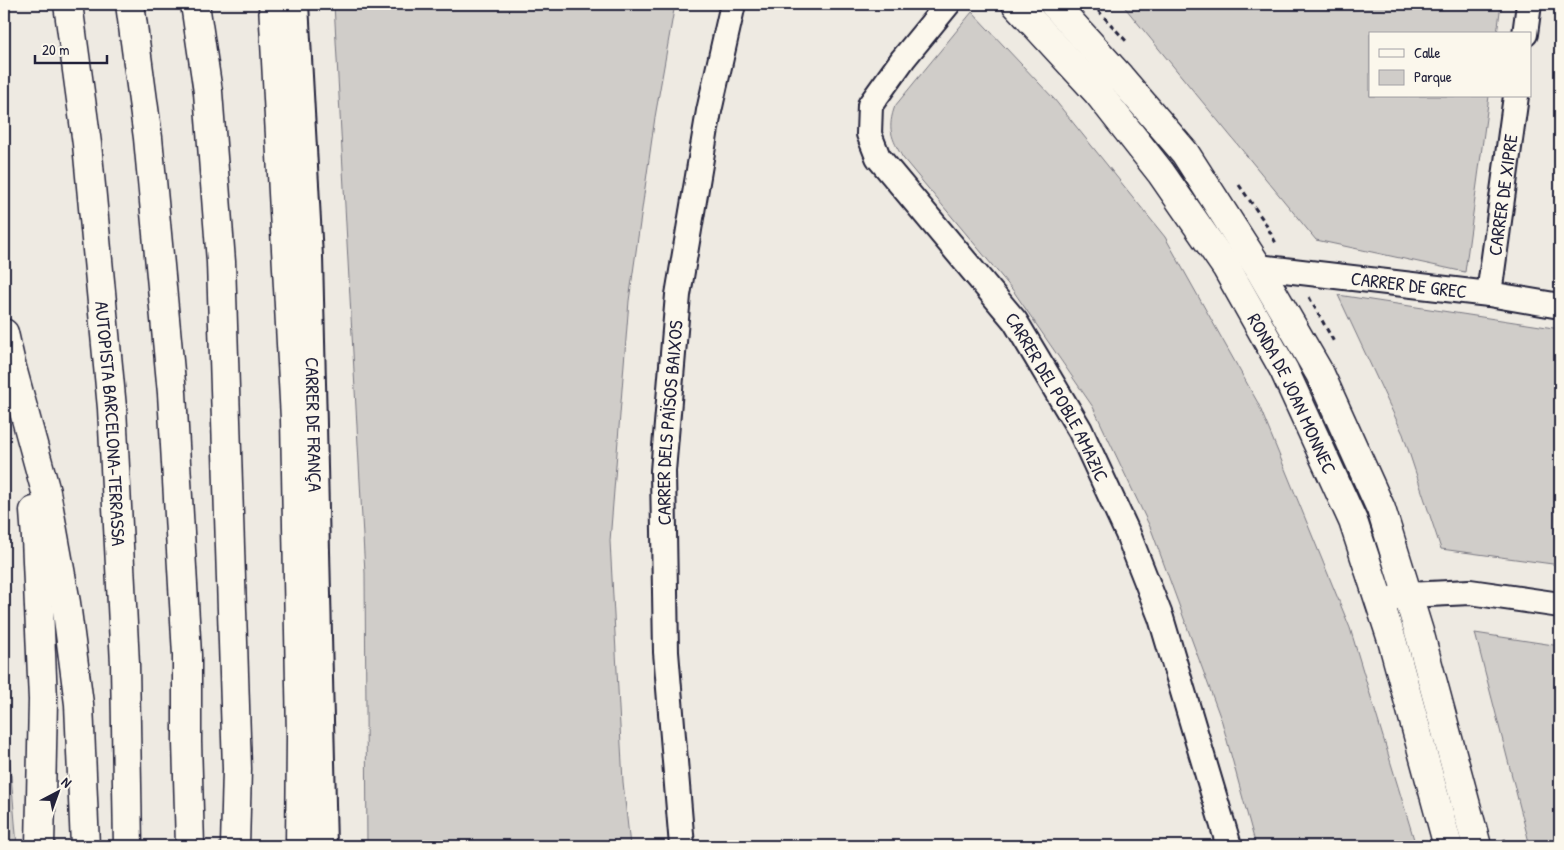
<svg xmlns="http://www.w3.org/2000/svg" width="1564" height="850" viewBox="0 0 1564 850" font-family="'Patrick Hand',sans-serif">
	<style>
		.green { fill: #d0cdc9; stroke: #797882 }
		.forest { fill: url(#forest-crowns); stroke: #797882 }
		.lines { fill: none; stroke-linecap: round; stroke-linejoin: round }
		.street-casing { stroke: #22223b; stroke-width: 28 }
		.secondary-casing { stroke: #22223b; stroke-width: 31 }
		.highway-casing { stroke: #22223b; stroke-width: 31 }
		.path { stroke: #22223b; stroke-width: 3; stroke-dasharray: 5 4; stroke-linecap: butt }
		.street { stroke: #fbf7ec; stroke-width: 24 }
		.secondary { stroke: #fbf7ec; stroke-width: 28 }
		.highway { stroke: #fbf7ec; stroke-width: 28 }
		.labels { text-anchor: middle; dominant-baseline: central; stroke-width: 4; stroke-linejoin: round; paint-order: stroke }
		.street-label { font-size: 19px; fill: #22223b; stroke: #fbf7ec }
	</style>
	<defs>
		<pattern id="forest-crowns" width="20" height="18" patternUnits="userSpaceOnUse" patternTransform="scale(1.25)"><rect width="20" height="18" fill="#d0cdc9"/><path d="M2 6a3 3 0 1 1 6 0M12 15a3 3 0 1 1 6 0" fill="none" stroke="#b2b0ae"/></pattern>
	</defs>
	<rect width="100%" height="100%" fill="#eeeae2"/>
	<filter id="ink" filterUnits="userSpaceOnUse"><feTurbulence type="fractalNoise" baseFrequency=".02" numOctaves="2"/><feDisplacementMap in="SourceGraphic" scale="10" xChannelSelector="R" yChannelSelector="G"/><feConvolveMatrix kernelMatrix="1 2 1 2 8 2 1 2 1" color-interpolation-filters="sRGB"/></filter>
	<g filter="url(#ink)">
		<g class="green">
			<path d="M 334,4 L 675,4 L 655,117 L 629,301 L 610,541 L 623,782 L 630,846 L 367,846 L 365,573 Z"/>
			<path d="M 1122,4 L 1501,4 L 1497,34 L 1370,34 L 1370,96 L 1489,96 L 1465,272 L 1316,240 Z"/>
			<path d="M 972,12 L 1054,99 L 1165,237 L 1258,403 L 1350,628 L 1416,846 L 1256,846 L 1222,722 L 1151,529 L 1093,407 L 1012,289 L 903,158 C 891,138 887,128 895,106 Z"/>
			<path d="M 1338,295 L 1560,329 L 1560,565 L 1441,549 L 1403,434 Z"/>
			<path d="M 1475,633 L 1560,646 L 1560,846 L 1530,846 Z"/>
		</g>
		<path class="forest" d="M 4,693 L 17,846 L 4,846 Z"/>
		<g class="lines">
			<g class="street-casing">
				<g id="street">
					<path id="s1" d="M 296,4 L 310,257 L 324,846"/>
					<path id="s2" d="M 948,4 L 903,59 L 870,105 L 869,134 L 878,157 L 1015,321 L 1080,430 L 1128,534 L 1161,618 L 1229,846"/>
					<path d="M 1525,34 L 1529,4"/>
					<path id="s3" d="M 1258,267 L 1489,294 L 1560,306"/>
					<path id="s4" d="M 1489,294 L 1516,96"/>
					<path d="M 1379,602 L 1408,595 L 1470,592 L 1560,605"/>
					<path id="s5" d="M 682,846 L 666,652 L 663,471 L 678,295 L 709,111 L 733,4"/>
				</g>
			</g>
			<g class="secondary-casing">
				<g id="secondary">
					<path id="s6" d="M 1016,4 L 1098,93 L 1161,173 L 1226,267 L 1284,370 L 1353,521 L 1392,640 L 1448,846"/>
					<path d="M 1054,4 L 1120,77 L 1185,153 L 1258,267 L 1320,374 L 1381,509 L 1420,635 L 1477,846"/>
				</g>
			</g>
			<g class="highway-casing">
				<g id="highway">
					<path id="s7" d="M 68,4 L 87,144 L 112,408 L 125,664 L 128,846"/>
					<path d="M 130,4 L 148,138 L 172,393 L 187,655 L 187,742 L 190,846"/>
					<path d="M 195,4 L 208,92 L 221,262 L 237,769 L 235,846"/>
					<path d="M 273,4 L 295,419 L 301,737 L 300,846"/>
					<path d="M 4,333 L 11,364 L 46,492 L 66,603 L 79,704 L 85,846"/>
					<path d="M 34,511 L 36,538 L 43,700 L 40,846"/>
				</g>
			</g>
			<g class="path">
				<path d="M 1092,4 L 1127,42"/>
				<path d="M 1239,185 L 1264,221 L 1277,245"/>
				<path d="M 1309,297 L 1334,342"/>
				<path d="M 1504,839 L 1506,846"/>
			</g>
			<use href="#street" class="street"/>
			<use href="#secondary" class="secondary"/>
			<use href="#highway" class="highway"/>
		</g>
	</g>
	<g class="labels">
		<g class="street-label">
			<text stroke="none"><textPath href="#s4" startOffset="100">CARRER DE XIPRE</textPath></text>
			<text stroke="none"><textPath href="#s3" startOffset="152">CARRER DE GREC</textPath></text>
			<text stroke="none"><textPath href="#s6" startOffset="480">RONDA DE JOAN MONNEC</textPath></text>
			<text stroke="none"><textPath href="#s2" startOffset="482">CARRER DEL POBLE AMAZIC</textPath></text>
			<text stroke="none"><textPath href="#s5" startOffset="424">CARRER DELS PAÏSOS BAIXOS</textPath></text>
			<text stroke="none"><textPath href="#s7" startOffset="422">AUTOPISTA BARCELONA-TERRASSA</textPath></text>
			<text stroke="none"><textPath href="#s1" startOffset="421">CARRER DE FRANÇA</textPath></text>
		</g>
	</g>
	<rect width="1564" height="850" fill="none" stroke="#fbf7ec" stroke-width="20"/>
	<rect x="10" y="10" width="1544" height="830" fill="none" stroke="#22223b" stroke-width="2" filter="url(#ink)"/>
	<rect x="1369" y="32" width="162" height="65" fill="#fbf7ec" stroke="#a4a2a5"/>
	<rect x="1379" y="49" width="25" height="8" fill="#fbf7ec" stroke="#a4a2a5"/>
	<text x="1414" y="58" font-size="15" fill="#22223b">Calle</text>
	<rect x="1379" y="70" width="25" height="15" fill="#d0cdc9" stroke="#a4a2a5"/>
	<text x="1414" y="82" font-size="15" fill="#22223b">Parque</text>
	<g transform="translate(58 792) rotate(41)" stroke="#fbf7ec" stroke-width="4" paint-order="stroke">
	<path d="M0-4L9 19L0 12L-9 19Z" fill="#22223b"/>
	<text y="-8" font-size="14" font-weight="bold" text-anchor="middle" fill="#22223b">N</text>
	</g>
	<path d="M35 55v8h72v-8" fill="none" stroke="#22223b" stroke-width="2.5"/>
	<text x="42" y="55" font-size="15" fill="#22223b" stroke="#fbf7ec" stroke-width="4" paint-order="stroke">20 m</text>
</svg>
